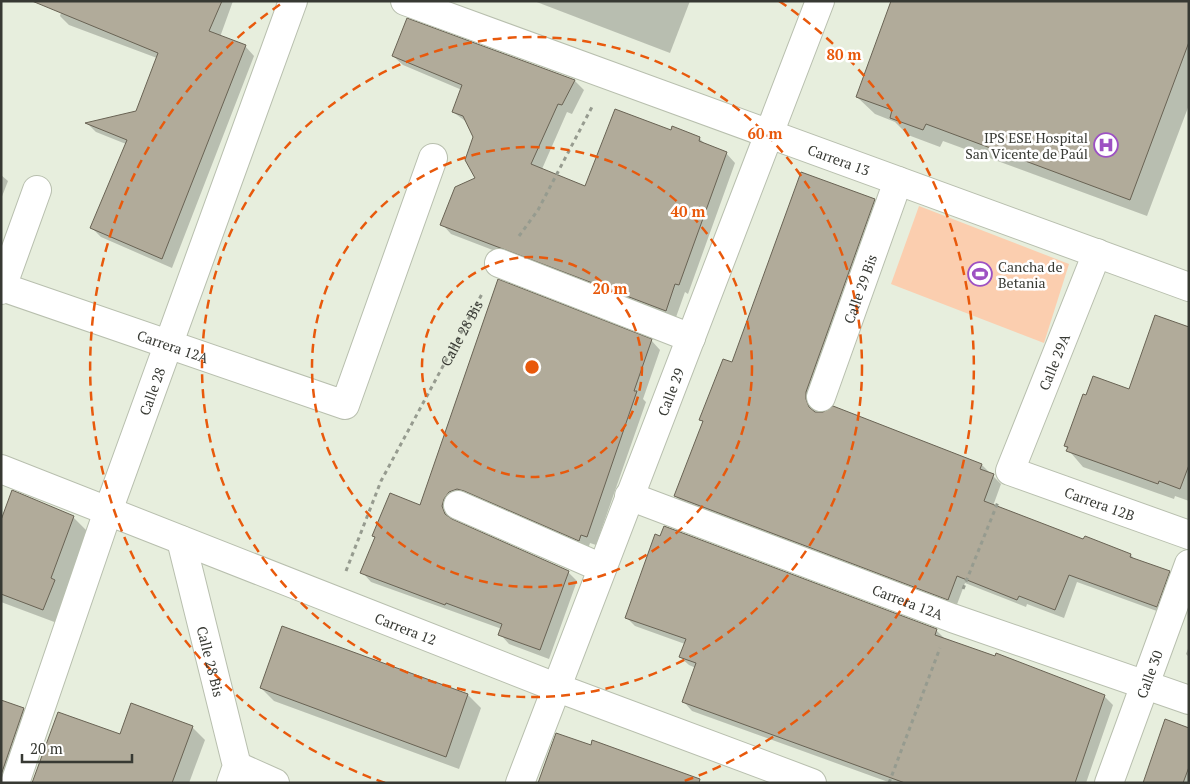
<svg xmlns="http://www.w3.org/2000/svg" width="1190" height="784" viewBox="0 0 1190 784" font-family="'PT Serif',serif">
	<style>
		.green { fill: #fbceaf }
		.shadow { fill: #0003 }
		.building { fill: #b1ab9a; stroke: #696354 }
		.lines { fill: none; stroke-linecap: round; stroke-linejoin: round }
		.minor-casing { stroke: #b8bfae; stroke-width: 30 }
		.path { stroke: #969b8f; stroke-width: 3; stroke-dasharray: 4 4; stroke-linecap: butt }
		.minor { stroke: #fff; stroke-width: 28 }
		.ring { fill: none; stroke: #e8590c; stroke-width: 2.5; stroke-dasharray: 9 6 }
		.labels { text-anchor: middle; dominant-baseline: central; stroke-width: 5; stroke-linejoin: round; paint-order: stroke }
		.poi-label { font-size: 14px; fill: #373933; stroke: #fff; text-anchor: end }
		.street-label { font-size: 14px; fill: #373933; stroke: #fff }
		.centre { fill: #e8590c; stroke: #fff; stroke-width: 2.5 }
		.ring-label { font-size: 15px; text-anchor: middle; font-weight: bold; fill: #e8590c; stroke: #fff; stroke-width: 5; stroke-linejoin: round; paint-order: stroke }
	</style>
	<rect width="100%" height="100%" fill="#e7eedd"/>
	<path class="green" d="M 919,206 L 1069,264 L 1044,343 L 891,284 Z"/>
	<g class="shadow">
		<path d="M 65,1 L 233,1 L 220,37 L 245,46 L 254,56 L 172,268 L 101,237 L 92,228 L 126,144 L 96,132 L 87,123 L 137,112 L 157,58 L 69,25 L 60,16 Z"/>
		<path d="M 534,1 L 690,1 L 670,53 Z"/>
		<path d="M 1189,1 L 1189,105 L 1147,216 L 943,141 L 940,147 L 908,135 L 895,122 L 875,114 L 857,97 Z"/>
		<path d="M 408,20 L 575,81 L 584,90 L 572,114 L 567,112 L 542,169 L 586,187 L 671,132 L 699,138 L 706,145 L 726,153 L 735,163 L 688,294 L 685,292 L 675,320 L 451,234 L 442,224 L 477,179 L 475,137 L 468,123 L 453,112 L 462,90 L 403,65 L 393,56 Z"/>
		<path d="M 1,175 L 8,181 L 1,199 Z"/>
		<path d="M 874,200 L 883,208 L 814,400 L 815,413 L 982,465 L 1001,484 L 993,506 L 1084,541 L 1085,538 L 1131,555 L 1136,561 L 1169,572 L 1177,580 L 1165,614 L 1077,582 L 1064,618 L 1027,604 L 1026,607 L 965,583 L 956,607 L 684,504 L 675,496 L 703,422 L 700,419 L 733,364 Z"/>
		<path d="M 1189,329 L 1189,501 L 1175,496 L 1174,499 L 1083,467 L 1065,446 L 1087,396 L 1129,391 Z"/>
		<path d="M 651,340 L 660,350 L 643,399 L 646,402 L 596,545 L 590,543 L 588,549 L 451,516 L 453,521 L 568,572 L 577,581 L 549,659 L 509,644 L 500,634 L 502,629 L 371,582 L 362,572 L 376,539 L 373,536 L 421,507 Z"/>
		<path d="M 73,517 L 87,531 L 65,592 L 68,594 L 57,623 L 1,602 L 1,523 Z"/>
		<path d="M 626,617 L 936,630 L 945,639 L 1104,696 L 1113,705 L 1086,783 L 891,783 L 692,711 L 684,702 L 696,668 L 689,665 L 680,657 L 685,644 L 635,626 Z"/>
		<path d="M 283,627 L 468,695 L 481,708 L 459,769 L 274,701 L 261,688 Z"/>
		<path d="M 1189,646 L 1189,657 L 1186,654 Z"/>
		<path d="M 1,701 L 23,710 L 36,722 L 15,783 L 1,783 Z"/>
		<path d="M 192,727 L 205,740 L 189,783 L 33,783 L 120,736 Z"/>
		<path d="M 1189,729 L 1189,783 L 1145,783 Z"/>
	</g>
	<g class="building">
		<path d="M 32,1 L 222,1 L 209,31 L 246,45 L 162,259 L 90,228 L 127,140 L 85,123 L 136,111 L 158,53 Z"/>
		<path d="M 891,1 L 1189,1 L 1189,42 L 1130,200 L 926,124 L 923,130 L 890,118 L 892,110 L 856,97 Z"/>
		<path d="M 407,18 L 575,80 L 562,105 L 558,104 L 531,164 L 585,186 L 615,109 L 671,130 L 672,126 L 700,137 L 699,141 L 727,152 L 679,285 L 675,284 L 666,311 L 440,225 L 455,187 L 475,178 L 465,160 L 473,137 L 463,116 L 452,112 L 462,85 L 392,56 Z"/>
		<path d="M 801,172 L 875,199 L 806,392 L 806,399 L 809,407 L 815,412 L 823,412 L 833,406 L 982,464 L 980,469 L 994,474 L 984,501 L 1083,539 L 1085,536 L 1131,554 L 1130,557 L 1170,571 L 1157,607 L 1069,575 L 1055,610 L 1019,596 L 1017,600 L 957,576 L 948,600 L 674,496 L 703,421 L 699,420 L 723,359 L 732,362 Z"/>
		<path d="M 498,279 L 652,339 L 634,391 L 637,391 L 587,537 L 581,535 L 579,541 L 464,491 L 457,489 L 449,492 L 444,499 L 442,506 L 445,514 L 452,519 L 569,571 L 540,650 L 498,635 L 502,624 L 446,603 L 445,605 L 360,573 L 375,537 L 372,536 L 390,493 L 420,505 Z"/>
		<path d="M 1155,315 L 1189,327 L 1189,465 L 1180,489 L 1159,481 L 1158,484 L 1066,451 L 1068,447 L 1064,446 L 1083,394 L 1086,395 L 1093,376 L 1129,389 Z"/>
		<path d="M 12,490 L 74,516 L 51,578 L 55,580 L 43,610 L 1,594 L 1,520 Z"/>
		<path d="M 664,526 L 937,629 L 935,635 L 995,656 L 996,653 L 1105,695 L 1075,783 L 905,783 L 682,702 L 696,663 L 679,657 L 686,639 L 625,618 L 655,534 L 660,536 Z"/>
		<path d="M 282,626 L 468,694 L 446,757 L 260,688 Z"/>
		<path d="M 1,700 L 24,708 L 1,775 Z"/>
		<path d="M 131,703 L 193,726 L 172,783 L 32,783 L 58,712 L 120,734 Z"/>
		<path d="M 1165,719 L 1189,728 L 1189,767 L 1183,783 L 1143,783 Z"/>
		<path d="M 556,733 L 591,745 L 592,740 L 700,779 L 699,783 L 538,783 Z"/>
	</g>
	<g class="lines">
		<g class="minor-casing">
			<g id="minor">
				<path id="s2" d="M 405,1 L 1189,287"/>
				<path id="s3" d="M 1097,253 L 1010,471 L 1189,535"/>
				<path d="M 499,263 L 691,338"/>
				<path id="s4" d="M 2,287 L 345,405 L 433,158"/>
				<path d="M 1,290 L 37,190"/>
				<path id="s5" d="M 821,397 L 898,181"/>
				<path id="s6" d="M 1,469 L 558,688 L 812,783"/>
				<path id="s7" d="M 629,496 L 952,618 L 1189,700"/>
				<path d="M 458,505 L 602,568"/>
				<path id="s8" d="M 181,540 L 237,766 L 231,783"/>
				<path d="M 237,766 L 275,783"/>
				<path id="s9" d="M 15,783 L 108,511 L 293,1"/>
				<path id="s10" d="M 520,783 L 820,1"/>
				<path id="s11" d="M 1109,783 L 1189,564"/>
			</g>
		</g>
		<g class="path">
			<path d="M 519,236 L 538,210 L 593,105"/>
			<path id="s1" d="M 346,571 L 381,481 L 483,292"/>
			<path d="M 963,589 L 998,502"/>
			<path d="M 889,783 L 940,648"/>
		</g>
		<use href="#minor" class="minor"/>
	</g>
	<g class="ring">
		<circle cx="532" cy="367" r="110"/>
		<circle cx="532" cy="367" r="220"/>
		<circle cx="532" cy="367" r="330"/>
		<path d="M385 783A441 441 0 0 1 285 1M779 1A441 441 0 0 1 679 783"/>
	</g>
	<defs>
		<g id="hospital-ring" transform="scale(1.25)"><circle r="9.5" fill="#fff" stroke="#9d51c3" stroke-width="1.5"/><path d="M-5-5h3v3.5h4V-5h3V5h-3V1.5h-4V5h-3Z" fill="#9d51c3"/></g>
		<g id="stadium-ring" transform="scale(1.25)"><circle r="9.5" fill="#fff" stroke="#9d51c3" stroke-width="1.5"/><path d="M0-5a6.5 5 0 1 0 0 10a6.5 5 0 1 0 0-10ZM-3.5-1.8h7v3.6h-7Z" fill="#9d51c3"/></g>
	</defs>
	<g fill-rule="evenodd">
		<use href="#hospital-ring" x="1106" y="145"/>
		<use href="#stadium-ring" x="980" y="274"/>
	</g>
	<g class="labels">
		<g class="poi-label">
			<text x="1088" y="137">IPS ESE Hospital<tspan x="1088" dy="16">San Vicente de Paúl</tspan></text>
			<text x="998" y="266" text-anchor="start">Cancha de<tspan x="998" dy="16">Betania</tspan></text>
		</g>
		<g class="street-label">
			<text stroke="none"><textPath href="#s2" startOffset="462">Carrera 13</textPath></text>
			<text stroke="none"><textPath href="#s5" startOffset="115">Calle 29 Bis</textPath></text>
			<text stroke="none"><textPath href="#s1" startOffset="265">Calle 28 Bis</textPath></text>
			<text stroke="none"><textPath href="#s4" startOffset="181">Carrera 12A</textPath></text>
			<text transform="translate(1054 362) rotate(-68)">Calle 29A</text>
			<text stroke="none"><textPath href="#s9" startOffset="415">Calle 28</textPath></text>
			<text stroke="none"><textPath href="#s10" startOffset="419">Calle 29</textPath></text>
			<text stroke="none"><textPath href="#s3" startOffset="330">Carrera 12B</textPath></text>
			<text stroke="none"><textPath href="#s7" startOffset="298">Carrera 12A</textPath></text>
			<text stroke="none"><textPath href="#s6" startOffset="435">Carrera 12</textPath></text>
			<text stroke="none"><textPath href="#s8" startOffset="125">Calle 28 Bis</textPath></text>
			<text stroke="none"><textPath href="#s11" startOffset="116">Calle 30</textPath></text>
		</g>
	</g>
	<circle cx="532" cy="367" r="8" class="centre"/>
	<g class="ring-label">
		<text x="844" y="60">80 m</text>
		<text x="765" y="139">60 m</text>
		<text x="688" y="217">40 m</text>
		<text x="610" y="294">20 m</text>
	</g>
	<rect width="1190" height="784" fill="none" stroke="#373933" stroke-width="5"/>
	<path d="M22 754v8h110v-8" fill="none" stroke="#373933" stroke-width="2.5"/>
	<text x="30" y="754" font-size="15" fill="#373933" stroke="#ffffff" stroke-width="4" paint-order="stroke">20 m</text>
</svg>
